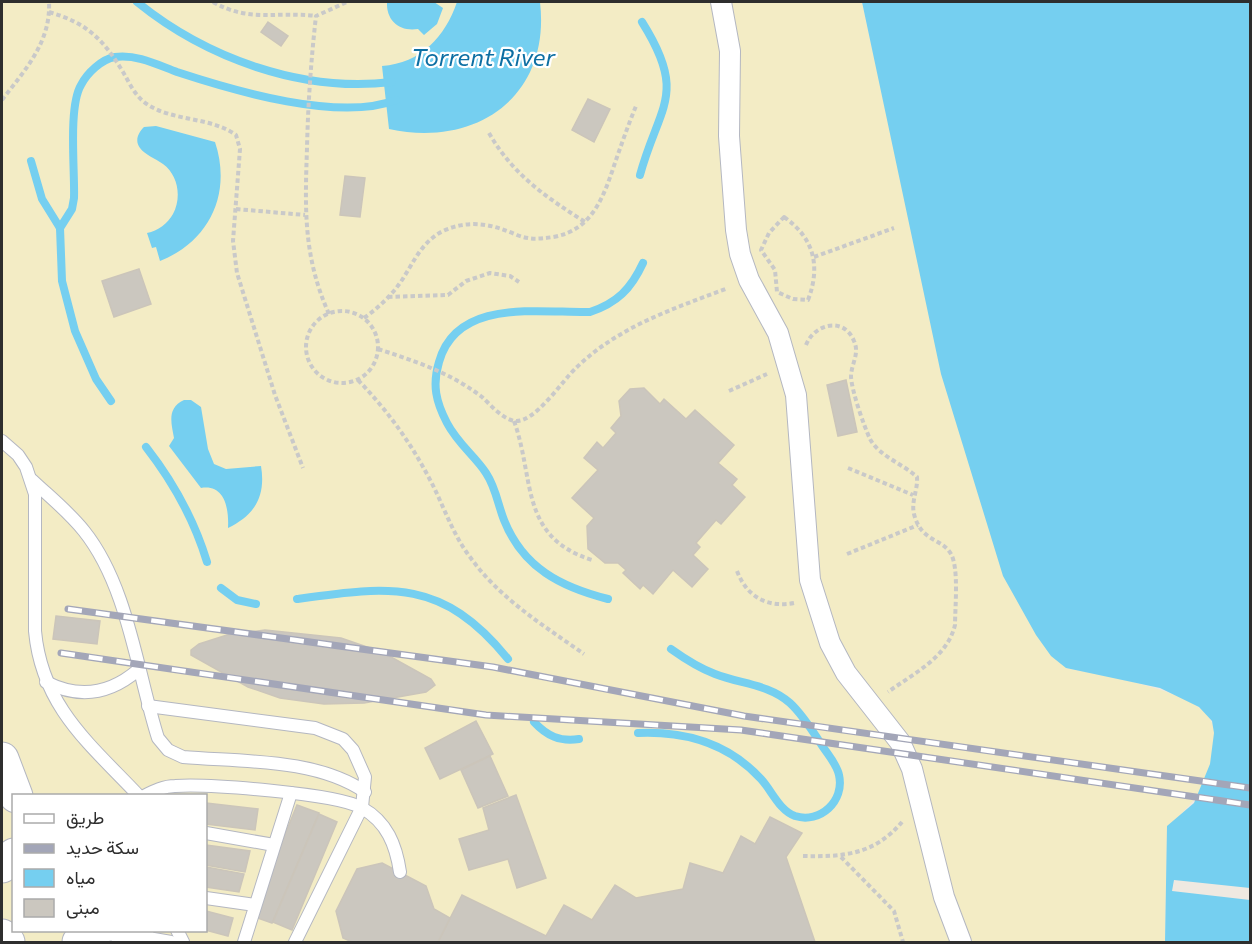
<svg xmlns="http://www.w3.org/2000/svg" width="1252" height="944" viewBox="0 0 1252 944" font-family="Commissioner,Vazirmatn,sans-serif">
	<style>
		.sand { fill: #f3ecc5; fill-rule: evenodd }
		.water { fill: #75cff0 }
		.pier { fill: #efe9e1 }
		.lines { fill: none; stroke-linecap: round; stroke-linejoin: round }
		.stream { stroke: #75cff0; stroke-width: 8 }
		.building { fill: #cbc7bf; stroke: #cbc5ba; stroke-width: 1.5 }
		.service-casing { stroke: #b4b7c1; stroke-width: 14 }
		.pedestrian-casing { stroke: #b4b7c1; stroke-width: 22 }
		.secondary-casing { stroke: #b4b7c1; stroke-width: 35 }
		.path { stroke: #c9c9c9; stroke-width: 4; stroke-dasharray: 4.5 3; stroke-linecap: butt }
		.service { stroke: #fff; stroke-width: 12 }
		.pedestrian { stroke: #fff; stroke-width: 20 }
		.secondary { stroke: #fff; stroke-width: 33 }
		.rail-casing { stroke: #a3a6b8; stroke-width: 7 }
		.rail { stroke: #fff; stroke-width: 4.5; stroke-dasharray: 14; stroke-linecap: butt }
		.labels { text-anchor: middle; dominant-baseline: central; stroke-width: 4.5; stroke-linejoin: round; paint-order: stroke }
		.water-label { font-size: 24px; font-style: italic; fill: #0d6fa3; stroke: #fff }
	</style>
	<rect width="100%" height="100%" fill="#efe9e1"/>
	<path class="sand" d="M 2,2 L 862,2 L 888,121 L 1066,668 C 1098,675 1201,690 1212,723 C 1216,733 1213,745 1212,755 C 1208,788 1191,806 1167,827 L 1165,942 L 2,942 ZM 14,796 L 206,796 L 206,930 L 14,930 Z"/>
	<g class="water">
		<path d="M 387,2 L 434,2 L 443,8 L 437,24 L 424,35 L 418,29 C 400,32 386,21 387,2 Z"/>
		<path d="M 457,2 L 540,2 C 551,96 477,148 389,129 L 382,66 C 421,63 445,37 457,2 Z"/>
		<path d="M 862,2 L 1250,2 L 1250,942 L 1165,942 L 1167,826 L 1194,803 L 1210,764 L 1214,733 L 1212,721 L 1199,707 L 1160,688 L 1066,668 L 1051,656 L 1036,635 L 1003,576 L 941,374 Z"/>
		<path d="M 156,126 L 215,142 C 232,193 210,241 160,261 L 156,247 L 152,248 L 147,233 C 158,231 168,223 173,214 C 182,197 178,175 163,164 C 155,158 145,155 140,148 C 134,140 139,132 144,127 Z"/>
		<path d="M 184,400 L 191,400 L 201,407 L 208,449 L 214,464 L 226,469 L 261,466 C 266,496 255,515 228,528 C 229,509 225,484 201,488 L 169,446 L 174,438 C 171,422 167,408 184,400 Z"/>
	</g>
	<path class="pier" d="M 1174,880 L 1250,888 L 1250,900 L 1172,891 Z"/>
	<g class="lines">
		<g class="stream">
			<path d="M 137,2 C 206,58 302,93 392,82"/>
			<path d="M 31,161 L 42,199 L 60,228 L 62,281 L 75,331 L 96,379 L 111,401"/>
			<path d="M 640,175 C 659,105 688,95 642,22"/>
			<path d="M 60,228 L 72,209 L 74,198 C 75,171 68,107 81,85 C 87,73 102,59 115,57 C 137,54 158,65 177,72 C 235,91 339,122 396,100"/>
			<path d="M 146,447 C 174,483 194,519 207,562"/>
			<path d="M 221,588 L 237,600 L 256,604"/>
			<path d="M 297,599 C 390,586 442,578 508,659"/>
			<path d="M 608,599 C 561,587 523,568 504,520 C 498,505 496,488 486,473 C 475,456 458,444 447,423 C 436,402 432,385 439,362 C 457,298 538,313 590,312 C 617,303 631,289 643,263"/>
			<path d="M 534,722 C 547,736 560,742 579,739"/>
			<path d="M 638,733 C 685,731 728,743 761,779 C 772,791 779,810 795,816 C 820,824 845,801 839,775 C 837,765 829,756 823,747 C 813,732 804,716 790,703 C 769,684 740,684 715,674 C 699,668 685,659 671,649"/>
		</g>
	</g>
	<g class="building">
		<path d="M 268,22 L 288,36 L 281,46 L 261,32 Z"/>
		<path d="M 588,99 L 610,109 L 594,142 L 572,130 Z"/>
		<path d="M 345,176 L 365,178 L 360,217 L 340,215 Z"/>
		<path d="M 139,269 L 151,304 L 114,317 L 102,281 Z"/>
		<path d="M 846,380 L 857,432 L 838,436 L 827,385 Z"/>
		<path d="M 644,388 L 660,404 L 664,399 L 686,419 L 695,410 L 734,445 L 718,463 L 737,479 L 732,485 L 745,497 L 721,524 L 716,520 L 696,543 L 700,547 L 693,555 L 708,569 L 692,587 L 673,570 L 653,594 L 643,585 L 640,589 L 623,573 L 626,570 L 618,563 L 605,563 L 588,549 L 587,526 L 594,518 L 572,498 L 598,470 L 584,458 L 597,442 L 603,448 L 616,433 L 611,428 L 621,416 L 619,401 L 630,389 Z"/>
		<path d="M 56,616 L 100,621 L 97,644 L 53,639 Z"/>
		<path d="M 265,630 L 341,638 L 367,647 L 391,657 L 431,679 L 435,685 L 426,692 L 364,703 L 324,704 L 280,698 L 248,687 L 191,655 L 191,650 L 199,644 L 227,635 Z"/>
		<path d="M 476,721 L 493,754 L 440,779 L 425,748 Z"/>
		<path d="M 490,756 L 508,796 L 478,808 L 461,770 Z"/>
		<path d="M 516,795 L 546,878 L 517,888 L 508,859 L 469,870 L 459,839 L 489,830 L 483,808 Z"/>
		<path d="M 206,803 L 258,809 L 255,830 L 206,824 Z"/>
		<path d="M 297,805 L 319,813 L 272,923 L 252,916 Z"/>
		<path d="M 319,814 L 337,822 L 292,930 L 273,922 Z"/>
		<path d="M 770,817 L 802,833 L 786,857 L 815,942 L 438,942 L 462,895 L 546,936 L 564,905 L 592,920 L 615,885 L 636,898 L 683,889 L 690,863 L 723,873 L 741,836 L 755,844 Z"/>
		<path d="M 206,845 L 250,851 L 245,872 L 206,865 Z"/>
		<path d="M 382,863 L 426,886 L 434,909 L 450,918 L 438,942 L 352,942 L 343,938 L 336,911 L 357,869 Z"/>
		<path d="M 206,867 L 244,874 L 239,892 L 206,887 Z"/>
		<path d="M 206,911 L 233,918 L 228,936 L 205,930 Z"/>
	</g>
	<g class="lines">
		<g class="service-casing">
			<g id="service">
				<path d="M 2,441 L 18,455 L 26,467 L 35,494 L 35,631 C 42,707 90,744 139,796"/>
				<path d="M 32,480 C 50,497 69,512 84,531 C 128,586 137,672 158,738 L 168,750 L 183,757 C 241,762 316,758 365,792"/>
				<path d="M 46,682 C 79,699 110,694 138,670"/>
				<path d="M 148,706 L 315,728 L 343,739 L 353,750 L 365,777 L 362,807 L 295,942"/>
				<path d="M 144,796 C 154,791 164,786 175,786 C 208,784 336,793 362,808 C 387,822 396,845 400,872"/>
				<path d="M 206,833 L 274,845"/>
				<path d="M 206,898 L 255,905"/>
				<path d="M 177,930 L 183,942"/>
				<path d="M 90,938 L 119,933 L 171,942"/>
				<path d="M 244,942 L 291,793"/>
			</g>
		</g>
		<g class="pedestrian-casing">
			<path id="pedestrian" d="M 721,2 L 730,51 L 729,136 L 736,230 L 740,254 L 749,280 L 778,333 L 796,395 L 810,580 L 830,643 L 846,673 L 900,742 L 912,769 L 944,897 L 961,942"/>
		</g>
		<g class="secondary-casing">
			<g id="secondary">
				<path d="M 2,759 L 16,796"/>
				<path d="M 2,866 L 14,855"/>
				<path d="M 2,936 L 8,942"/>
				<path d="M 79,942 L 89,930"/>
				<path d="M 128,942 L 137,935"/>
			</g>
		</g>
		<g class="path">
			<path d="M 213,2 C 250,23 276,11 316,16"/>
			<path d="M 49,12 C 87,23 103,39 123,72 C 129,82 134,94 144,102 C 170,122 210,116 236,135 L 240,149 L 233,241 L 237,273 L 275,395 L 303,468"/>
			<path d="M 2,100 C 25,70 51,42 49,2"/>
			<path d="M 489,133 C 513,175 546,197 585,222"/>
			<path d="M 236,209 L 305,215"/>
			<path d="M 784,217 C 814,238 821,266 808,300 L 793,299 L 777,292 L 775,270 L 761,250 L 769,233 Z"/>
			<path d="M 814,257 L 894,228"/>
			<path d="M 388,297 L 448,295 L 466,281 L 490,273 L 510,276 L 519,282"/>
			<circle cx="342" cy="347" r="36"/>
			<path d="M 329,314 C 303,256 305,209 307,148 C 308,104 311,60 316,16 L 347,2"/>
			<path d="M 364,318 C 378,308 390,297 400,283 C 413,264 421,242 443,231 C 469,219 492,224 517,235 C 529,240 540,239 553,237 C 595,230 605,192 617,157 C 623,140 629,123 636,106"/>
			<path d="M 806,345 C 814,324 844,316 854,341 C 860,354 851,364 851,377 C 852,392 864,426 870,439 C 879,456 903,464 917,477 C 918,490 911,501 914,514 C 921,542 942,538 951,554 C 959,568 955,608 955,625 C 947,658 914,673 888,692"/>
			<path d="M 378,349 C 415,361 451,373 482,397 C 491,405 502,419 515,421 C 535,423 562,381 576,368 C 619,326 673,309 728,288"/>
			<path d="M 358,380 C 386,409 409,440 428,476 C 443,503 451,532 470,557 C 500,599 543,625 584,654"/>
			<path d="M 729,391 L 767,374"/>
			<path d="M 514,421 C 535,479 519,537 592,560"/>
			<path d="M 848,468 L 913,495"/>
			<path d="M 847,554 L 918,525"/>
			<path d="M 737,571 C 747,597 767,608 794,603"/>
			<path d="M 803,856 C 843,857 874,855 902,822"/>
			<path d="M 841,857 L 894,911 L 903,942"/>
		</g>
		<use href="#service" class="service"/>
		<use href="#pedestrian" class="pedestrian"/>
		<use href="#secondary" class="secondary"/>
		<g class="rail-casing">
			<g id="rail">
				<path d="M 68,609 L 493,667 L 744,716 L 1250,788"/>
				<path d="M 61,653 L 486,715 L 741,730 L 1250,805"/>
			</g>
		</g>
		<use href="#rail" class="rail"/>
	</g>
	<g class="labels">
		<g class="water-label">
			<text x="483" y="56">Torrent River</text>
		</g>
	</g>
	<rect width="1252" height="944" fill="none" stroke="#2e2e2e" stroke-width="6"/>
	<rect x="12" y="794" width="195" height="138" fill="#ffffff" stroke="#ababab" stroke-width="1.5"/>
	<rect x="24" y="814" width="30" height="9" fill="#ffffff" stroke="#ababab" stroke-width="1.5"/>
	<text x="66" y="824" font-size="18" fill="#2e2e2e">طريق</text>
	<rect x="24" y="844" width="30" height="9" fill="#a3a6b8" stroke="#ababab" stroke-width="1.5"/>
	<text x="66" y="854" font-size="18" fill="#2e2e2e">سكة حديد</text>
	<rect x="24" y="869" width="30" height="18" fill="#75cff0" stroke="#ababab" stroke-width="1.5"/>
	<text x="66" y="884" font-size="18" fill="#2e2e2e">مياه</text>
	<rect x="24" y="899" width="30" height="18" fill="#cbc7bf" stroke="#ababab" stroke-width="1.5"/>
	<text x="66" y="914" font-size="18" fill="#2e2e2e">مبنى</text>
</svg>
